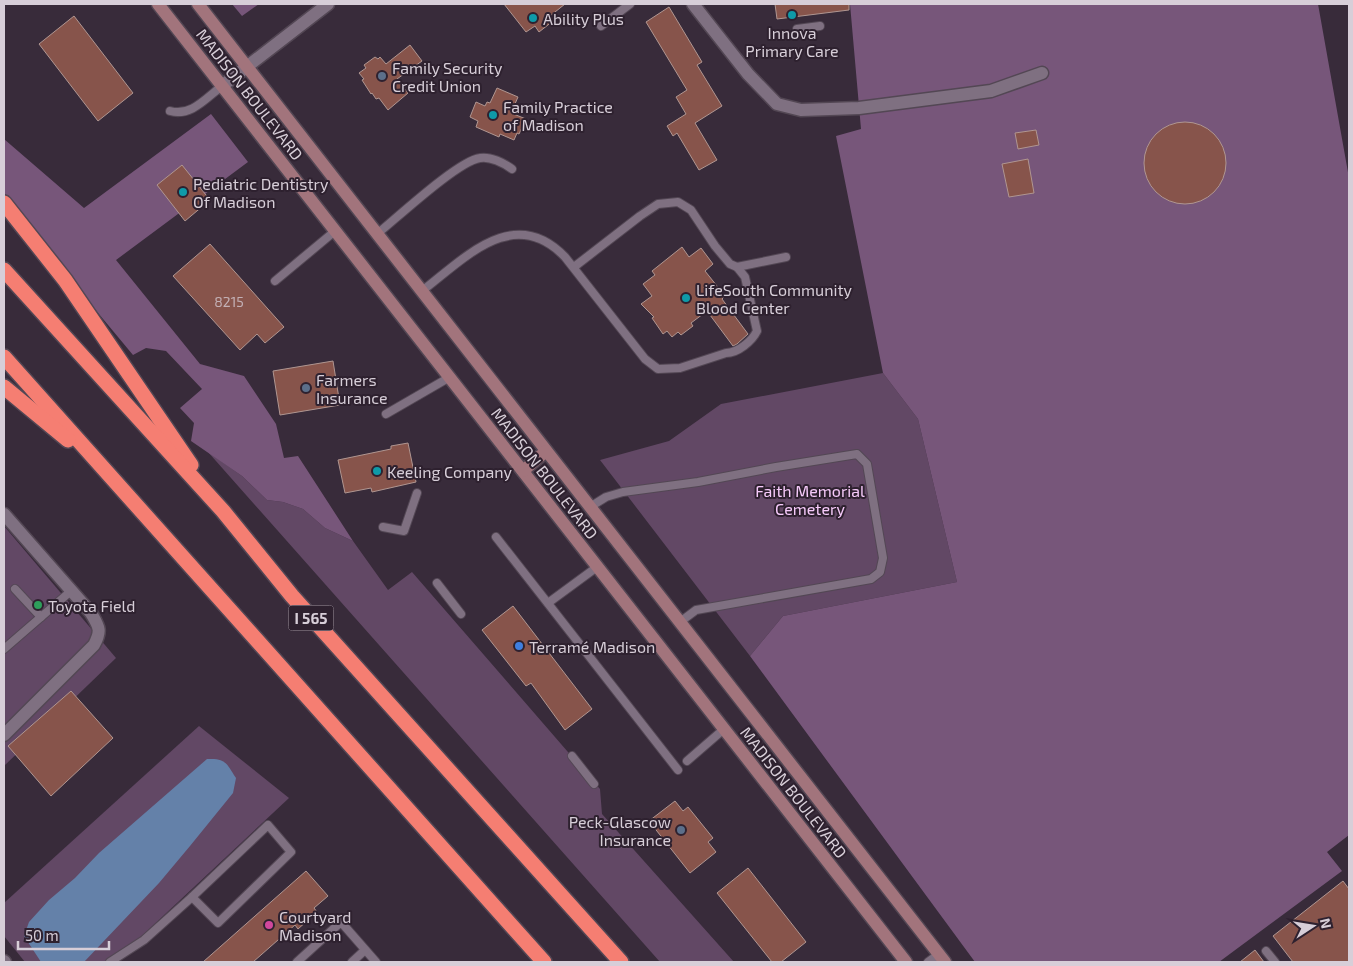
<svg xmlns="http://www.w3.org/2000/svg" width="1353" height="966" viewBox="0 0 1353 966" font-family="'Exo 2',sans-serif">
	<style>
		.green { fill: #624865 }
		.forest { fill: #77567a }
		.water { fill: #6481a9 }
		.building { fill: #87544b; stroke: #b09691 }
		.lines { fill: none; stroke-linecap: round; stroke-linejoin: round }
		.lane-casing { stroke: #534754; stroke-width: 10 }
		.street-casing { stroke: #534754; stroke-width: 15 }
		.secondary-casing { stroke: #534754; stroke-width: 15 }
		.highway-casing { stroke: #534754; stroke-width: 18 }
		.lane { stroke: #7f7081; stroke-width: 8 }
		.street { stroke: #7f7081; stroke-width: 12 }
		.secondary { stroke: #a2747c; stroke-width: 12 }
		.highway { stroke: #f57e72; stroke-width: 15 }
		.culture-dot { fill: #0f9aa8; stroke: #2e212f; stroke-width: 2 }
		.service-dot { fill: #5c6f8a; stroke: #2e212f; stroke-width: 2 }
		.leisure-dot { fill: #2e9e5b; stroke: #2e212f; stroke-width: 2 }
		.shop-dot { fill: #3f7fe0; stroke: #2e212f; stroke-width: 2 }
		.hotel-dot { fill: #d1479c; stroke: #2e212f; stroke-width: 2 }
		.labels { text-anchor: middle; dominant-baseline: central; stroke-width: 4; stroke-linejoin: round; paint-order: stroke }
		.number-label { font-size: 14px; fill: #c3b0b5 }
		.shield { fill: #2e212f; stroke: #a49aa5; stroke-width: 1 }
		.shield-label { font-size: 15px; font-weight: bold; fill: #d7ced8 }
		.poi-label { font-size: 16px; fill: #d7ced8; stroke: #2e212f; text-anchor: start }
		.street-label { font-size: 16px; fill: #d7ced8; stroke: #2e212f }
		.park-label { font-size: 16px; fill: #f6cafa; stroke: #2e212f }
	</style>
	<rect width="100%" height="100%" fill="#382b3a"/>
	<g class="green">
		<path d="M 883,373 L 918,419 L 957,582 L 783,616 L 750,656 L 600,460 L 669,441 L 721,404 Z"/>
		<path d="M 208,452 L 242,476 L 267,500 L 283,502 L 303,509 L 325,528 L 353,541 L 388,590 L 412,572 L 600,789 L 602,814 L 734,962 L 660,962 Z"/>
		<path d="M 4,526 L 116,658 L 4,766 Z"/>
		<path d="M 199,726 L 289,798 L 114,962 L 25,962 L 4,936 L 4,903 Z"/>
	</g>
	<g class="forest">
		<path d="M 232,4 L 259,4 L 242,16 Z"/>
		<path d="M 850,4 L 1318,4 L 1349,178 L 1349,835 L 1327,852 L 1342,871 L 1219,962 L 975,962 L 750,656 L 783,616 L 957,582 L 918,419 L 883,373 L 836,136 L 861,129 Z"/>
		<path d="M 211,114 L 248,162 L 116,260 L 200,364 L 244,376 L 276,424 L 284,458 L 298,456 L 353,541 L 325,528 L 303,509 L 283,502 L 267,500 L 242,476 L 191,441 L 194,423 L 180,408 L 202,389 L 166,351 L 146,348 L 133,355 L 44,248 L 4,196 L 4,139 L 84,208 Z"/>
	</g>
	<path class="water" d="M 207,759 C 226,758 226,763 236,778 L 233,793 L 190,846 L 159,883 L 84,962 L 41,962 L 24,936 L 29,922 L 49,900 L 75,878 L 99,853 Z"/>
	<g class="building">
		<path d="M 504,4 L 565,4 L 550,16 L 553,21 L 539,32 L 535,26 L 526,32 Z"/>
		<path d="M 775,4 L 849,4 L 849,10 L 777,19 Z"/>
		<path d="M 669,7 L 702,62 L 697,65 L 722,106 L 695,123 L 717,160 L 699,170 L 677,133 L 673,136 L 667,126 L 686,114 L 676,97 L 687,90 L 646,22 Z"/>
		<path d="M 74,16 L 133,93 L 98,121 L 39,44 Z"/>
		<path d="M 410,45 L 422,61 L 397,79 L 408,93 L 388,110 L 379,98 L 376,99 L 372,93 L 371,94 L 362,80 L 364,79 L 359,73 L 366,68 L 364,65 L 375,57 L 378,59 L 380,57 L 386,64 Z"/>
		<path d="M 497,88 L 518,97 L 511,113 L 526,119 L 519,134 L 517,133 L 514,140 L 500,134 L 499,137 L 476,127 L 478,121 L 470,117 L 476,102 L 485,106 L 487,102 L 490,103 Z"/>
		<circle cx="1185" cy="163" r="41"/>
		<path d="M 1036,130 L 1039,145 L 1018,149 L 1015,133 Z"/>
		<path d="M 1028,159 L 1034,193 L 1009,197 L 1002,164 Z"/>
		<path d="M 182,165 L 210,200 L 185,221 L 157,185 Z"/>
		<path d="M 210,244 L 284,327 L 265,343 L 257,334 L 240,350 L 173,276 Z"/>
		<path d="M 682,247 L 689,257 L 701,248 L 713,264 L 705,271 L 725,296 L 722,299 L 748,334 L 737,344 L 733,346 L 707,311 L 691,323 L 693,326 L 681,335 L 678,332 L 672,337 L 667,331 L 663,334 L 652,318 L 654,317 L 641,304 L 652,296 L 643,284 L 655,275 L 652,271 Z"/>
		<path d="M 333,361 L 340,405 L 280,415 L 273,371 Z"/>
		<path d="M 408,443 L 416,482 L 372,492 L 371,488 L 345,493 L 338,460 L 391,449 L 391,446 Z"/>
		<path d="M 513,606 L 592,709 L 565,730 L 531,683 L 526,686 L 482,630 Z"/>
		<path d="M 71,691 L 113,738 L 51,796 L 8,746 Z"/>
		<path d="M 675,801 L 683,811 L 688,807 L 713,838 L 708,842 L 716,852 L 690,873 L 649,821 Z"/>
		<path d="M 748,868 L 806,942 L 781,962 L 772,962 L 717,893 Z"/>
		<path d="M 306,871 L 328,896 L 314,908 L 317,912 L 298,929 L 295,925 L 253,962 L 203,962 Z"/>
		<path d="M 1343,881 L 1349,889 L 1349,962 L 1293,962 L 1273,936 Z"/>
		<path d="M 1255,950 L 1264,962 L 1240,962 Z"/>
	</g>
	<g class="lines">
		<g class="lane-casing">
			<g id="lane">
				<path d="M 601,26 L 630,4"/>
				<path d="M 797,29 L 820,26"/>
				<path d="M 170,111 C 191,117 206,98 222,86"/>
				<path d="M 377,234 C 398,217 458,161 480,158 C 490,156 504,163 512,169"/>
				<path d="M 737,267 L 786,257"/>
				<path d="M 275,281 L 335,231"/>
				<path d="M 422,291 C 465,258 514,204 565,257 L 645,359 L 658,369 L 680,368 L 726,353 C 738,353 752,341 757,331 L 745,277 L 737,267 L 730,264 L 715,246 L 691,210 L 678,202 L 658,204 L 640,216 L 574,267"/>
				<path d="M 386,414 L 450,377"/>
				<path d="M 590,507 L 606,497 L 623,492 L 698,482 L 776,467 L 857,454 L 867,464 L 883,558 L 880,572 L 871,579 L 696,610 L 680,622"/>
				<path d="M 383,527 L 404,531 L 417,493"/>
				<path d="M 496,537 L 678,770"/>
				<path d="M 437,583 L 461,614"/>
				<path d="M 15,589 L 41,617"/>
				<path d="M 548,603 L 597,567"/>
				<path d="M 4,649 L 71,591"/>
				<path d="M 572,756 L 594,784"/>
				<path d="M 687,761 L 724,729"/>
				<path d="M 268,825 L 291,852 L 218,923 L 192,897 Z"/>
				<path d="M 1266,951 L 1275,962"/>
				<path d="M 110,962 L 144,940 L 192,897"/>
				<path d="M 297,962 L 341,922 L 376,962"/>
				<path d="M 352,962 L 365,950"/>
				<path d="M 928,962 L 939,954"/>
			</g>
		</g>
		<g class="street-casing">
			<g id="street">
				<path d="M 693,4 L 748,74 L 777,104 L 801,110 L 859,108 L 991,91 L 1042,73"/>
				<path d="M 222,86 L 328,4"/>
				<path d="M 4,514 L 91,613 C 99,627 102,630 94,645 L 4,735"/>
				<path d="M 4,961 L 5,962"/>
			</g>
		</g>
		<g class="secondary-casing">
			<g id="secondary">
				<path d="M 158,4 L 906,962"/>
				<path d="M 198,4 L 945,962"/>
				<path d="M 523,471 L 546,451"/>
			</g>
		</g>
		<g class="highway-casing">
			<g id="highway">
				<path d="M 4,203 L 65,280 L 191,465"/>
				<path d="M 4,270 L 223,511 L 292,596 L 621,962"/>
				<path d="M 4,357 L 544,962"/>
				<path d="M 4,387 L 68,440"/>
			</g>
		</g>
		<use href="#lane" class="lane"/>
		<use href="#street" class="street"/>
		<use href="#secondary" class="secondary"/>
		<use href="#highway" class="highway"/>
	</g>
	<g class="culture-dot">
		<circle cx="792" cy="15" r="5"/>
		<circle cx="533" cy="18" r="5"/>
		<circle cx="493" cy="115" r="5"/>
		<circle cx="183" cy="192" r="5"/>
		<circle cx="686" cy="298" r="5"/>
		<circle cx="377" cy="471" r="5"/>
	</g>
	<g class="service-dot">
		<circle cx="382" cy="76" r="5"/>
		<circle cx="306" cy="388" r="5"/>
		<circle cx="681" cy="830" r="5"/>
	</g>
	<circle class="leisure-dot" cx="38" cy="605" r="5"/>
	<circle class="shop-dot" cx="519" cy="646" r="5"/>
	<circle class="hotel-dot" cx="269" cy="925" r="5"/>
	<g class="labels">
		<g class="number-label">
			<text x="229" y="301">8215</text>
		</g>
		<rect class="shield" x="288.5" y="605.5" width="45" height="25" rx="4"/>
		<g class="shield-label">
			<text x="311" y="618">I 565</text>
		</g>
		<g class="poi-label">
			<text x="543" y="18">Ability Plus</text>
			<text x="792" y="32" text-anchor="middle">Innova<tspan x="792" dy="18">Primary Care</tspan></text>
			<text x="392" y="67">Family Security<tspan x="392" dy="18">Credit Union</tspan></text>
			<text x="503" y="106">Family Practice<tspan x="503" dy="18">of Madison</tspan></text>
			<text x="193" y="183">Pediatric Dentistry<tspan x="193" dy="18">Of Madison</tspan></text>
			<text x="696" y="289">LifeSouth Community<tspan x="696" dy="18">Blood Center</tspan></text>
			<text x="316" y="379">Farmers<tspan x="316" dy="18">Insurance</tspan></text>
			<text x="387" y="471">Keeling Company</text>
			<text x="48" y="605">Toyota Field</text>
			<text x="529" y="646">Terramé Madison</text>
			<text x="671" y="821" text-anchor="end">Peck-Glascow<tspan x="671" dy="18">Insurance</tspan></text>
			<text x="279" y="916">Courtyard<tspan x="279" dy="18">Madison</tspan></text>
		</g>
		<g class="street-label">
			<text transform="translate(250 94) rotate(52)">MADISON BOULEVARD</text>
			<text transform="translate(545 473) rotate(52)">MADISON BOULEVARD</text>
			<text transform="translate(794 792) rotate(52)">MADISON BOULEVARD</text>
		</g>
		<g class="park-label">
			<text x="810" y="490">Faith Memorial<tspan x="810" dy="18">Cemetery</tspan></text>
		</g>
	</g>
	<rect width="1353" height="966" fill="none" stroke="#d7ced8" stroke-width="10"/>
	<g transform="translate(1313 926) rotate(78)" stroke="#2e212f" stroke-width="4" paint-order="stroke">
	<path d="M0-4L9 19L0 12L-9 19Z" fill="#d7ced8"/>
	<text y="-8" font-size="14" font-weight="bold" text-anchor="middle" fill="#d7ced8">N</text>
	</g>
	<path d="M18 941v8h91v-8" fill="none" stroke="#d7ced8" stroke-width="2.5"/>
	<text x="25" y="941" font-size="15" fill="#d7ced8" stroke="#2e212f" stroke-width="4" paint-order="stroke">50 m</text>
</svg>
